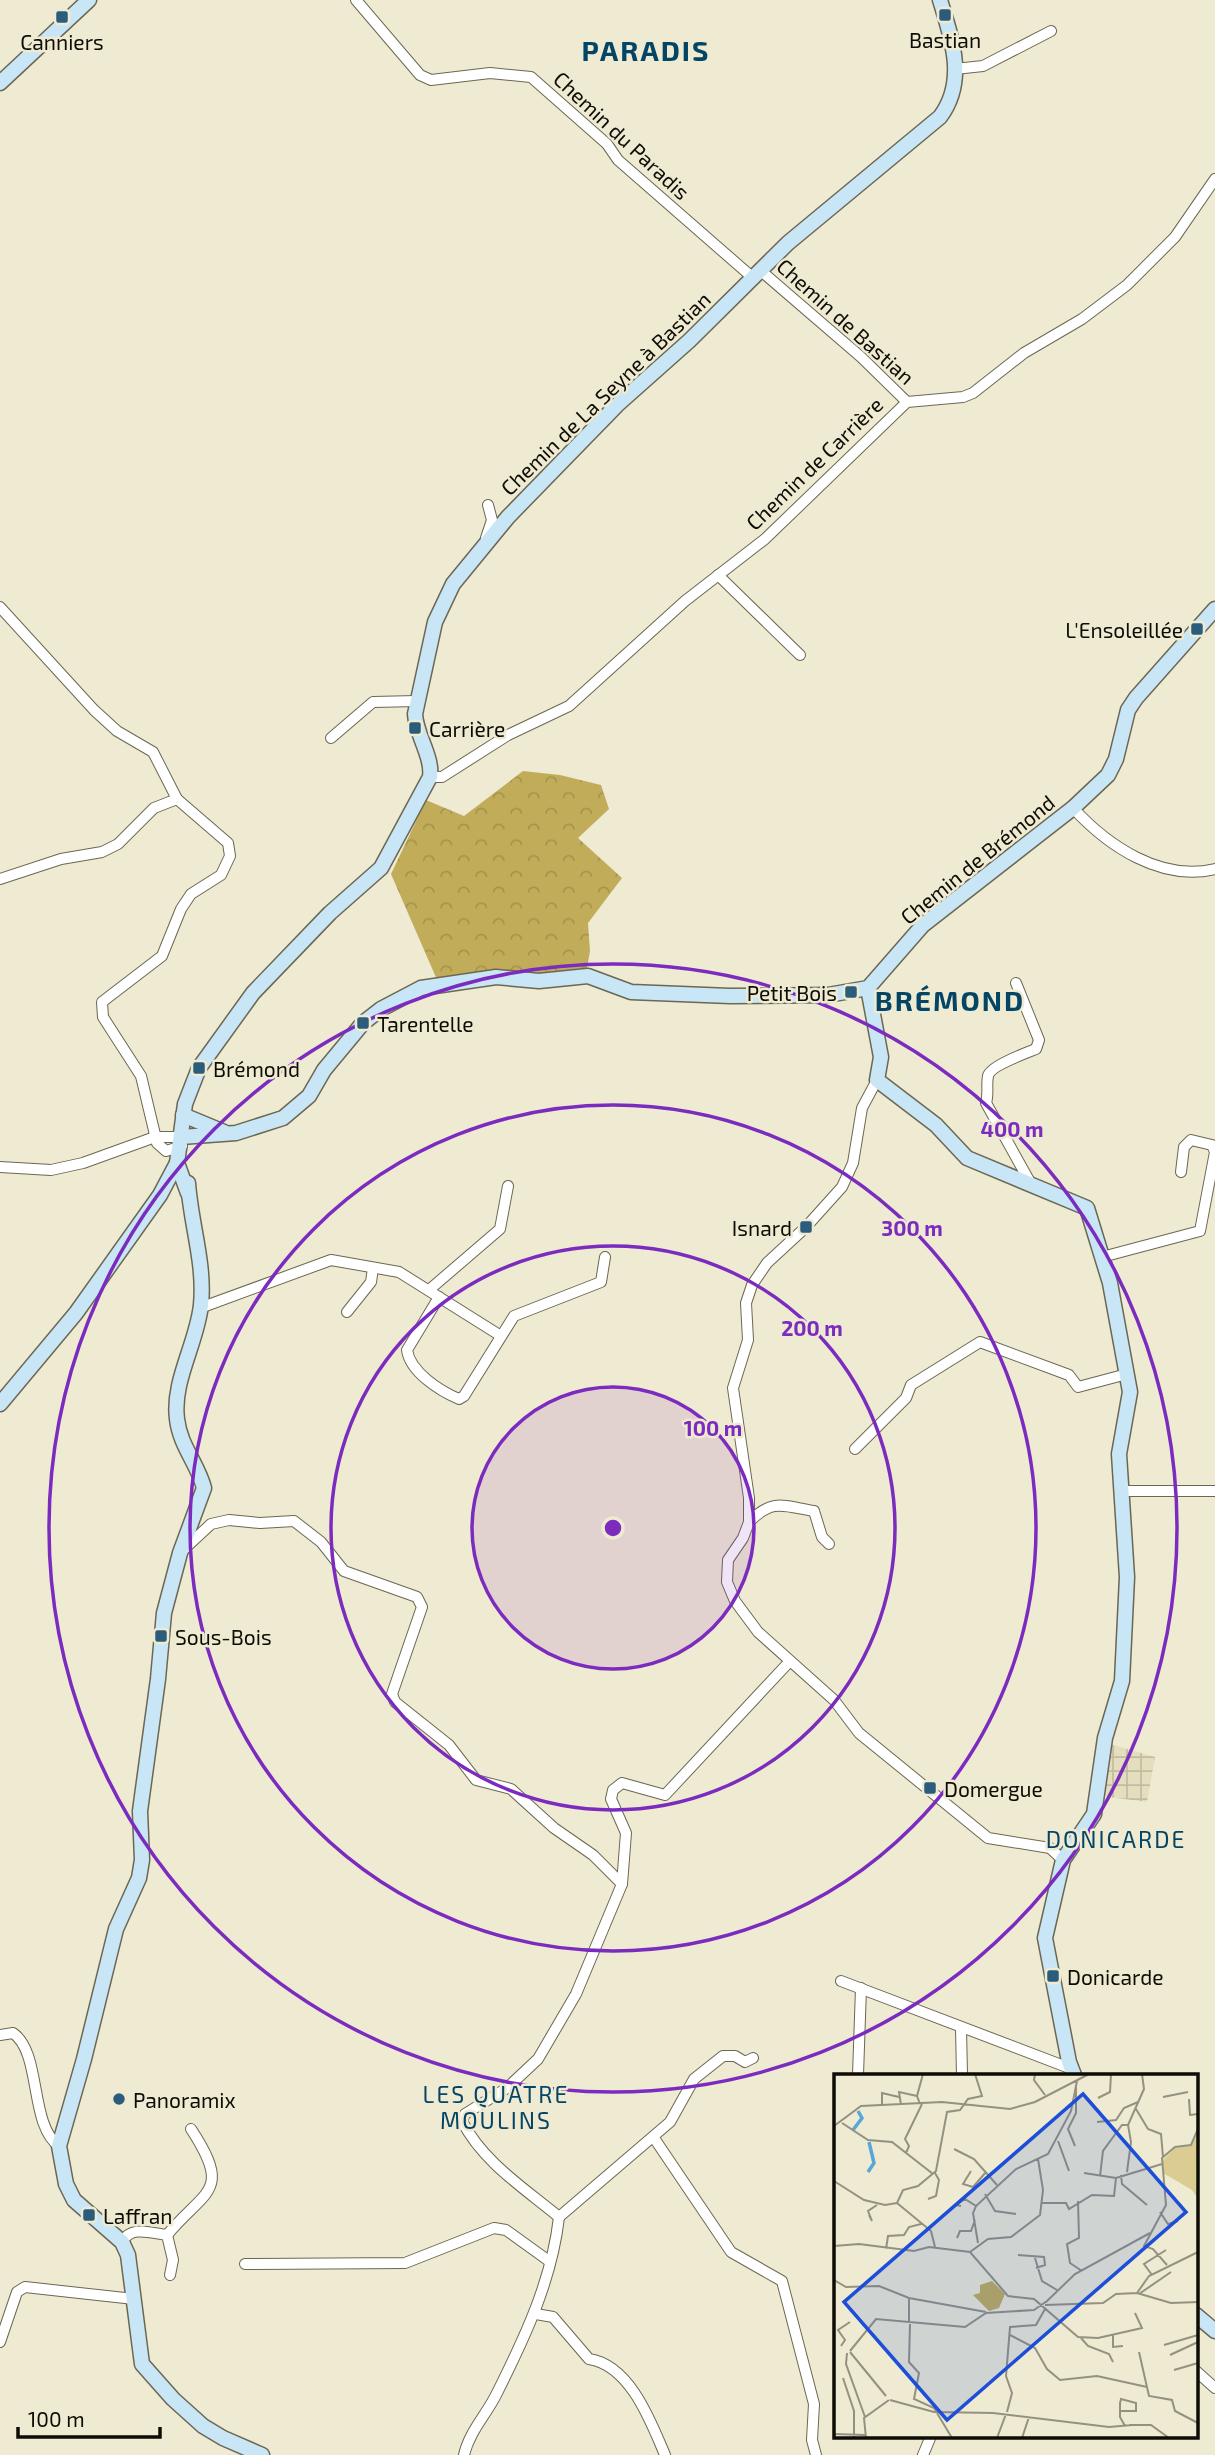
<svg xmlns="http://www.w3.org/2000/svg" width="1215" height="2455" viewBox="0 0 1215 2455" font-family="'Exo 2',sans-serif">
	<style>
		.industrial { fill: url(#industrial-grid) }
		.forest { fill: url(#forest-crowns) }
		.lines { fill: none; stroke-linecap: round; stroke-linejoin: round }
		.street-casing { stroke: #6c6753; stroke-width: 12 }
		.secondary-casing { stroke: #6c6753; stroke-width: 17 }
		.street { stroke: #fff; stroke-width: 10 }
		.secondary { stroke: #c9e6f7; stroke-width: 14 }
		.ring { fill: none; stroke: #7b2cbf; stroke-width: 3.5 }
		.poi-dot { fill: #2c5c7b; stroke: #efead2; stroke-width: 2.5 }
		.labels { text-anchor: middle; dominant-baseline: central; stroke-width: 5; stroke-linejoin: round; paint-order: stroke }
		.poi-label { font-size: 21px; fill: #0e0c05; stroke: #efead2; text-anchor: start }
		.street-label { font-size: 21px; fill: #0e0c05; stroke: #efead2 }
		.neighbourhood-label { font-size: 23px; letter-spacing: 2px; fill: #044464; stroke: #efead2 }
		.district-label { font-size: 28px; font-weight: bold; letter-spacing: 2px; fill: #044464; stroke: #efead2 }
		.inset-river { fill: none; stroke: #58a7d9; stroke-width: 3.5 }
		.inset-road { fill: none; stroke: #959180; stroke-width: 2 }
		.view { fill: #1d4ed8; fill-opacity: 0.15; stroke: #1d4ed8; stroke-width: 3.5 }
		.inset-edge { fill: none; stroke: #0e0c05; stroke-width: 3.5 }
		.centre { fill: #7b2cbf; stroke: #efead2; stroke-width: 3.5 }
		.ring-label { font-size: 21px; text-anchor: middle; font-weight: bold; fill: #7b2cbf; stroke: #efead2; stroke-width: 5; stroke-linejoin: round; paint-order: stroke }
	</style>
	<defs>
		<pattern id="industrial-grid" width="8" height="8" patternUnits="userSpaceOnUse" patternTransform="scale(1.75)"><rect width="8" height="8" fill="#e4ddbe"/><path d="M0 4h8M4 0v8" fill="none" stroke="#c2bca2"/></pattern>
		<pattern id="forest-crowns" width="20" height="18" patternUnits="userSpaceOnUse" patternTransform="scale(1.75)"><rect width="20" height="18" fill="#c1ad59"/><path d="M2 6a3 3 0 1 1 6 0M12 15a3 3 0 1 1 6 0" fill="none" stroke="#a5944c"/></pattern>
	</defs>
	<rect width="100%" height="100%" fill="#efead2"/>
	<path class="industrial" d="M 1110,1744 L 1155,1757 L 1147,1802 L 1101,1796 Z"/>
	<path class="forest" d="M 523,771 L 560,775 L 601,785 L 609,809 L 578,838 L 622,878 L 588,923 L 590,951 L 586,974 L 438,982 L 391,874 L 426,800 L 464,816 Z"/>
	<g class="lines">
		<g class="street-casing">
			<g id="street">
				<path d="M 356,0 L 420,75 L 431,80 L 490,73 L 531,77 L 607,144 L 618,160 L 752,277"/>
				<path d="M 955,69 L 983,66 L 1051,31"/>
				<path d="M 760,270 L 861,357 L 907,402"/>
				<path d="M 486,538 L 492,520 L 488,505"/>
				<path d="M 718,575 L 800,655"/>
				<path d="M 0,607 L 94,710 L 117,731 L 153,752 L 177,799 L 228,843 L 230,856 L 221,875 L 191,894 L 181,909 L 162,956 L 102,1002 L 103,1017 L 141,1076 L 157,1143 L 166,1151 L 182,1146"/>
				<path d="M 331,738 L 373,702 L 417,701"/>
				<path d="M 430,777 L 442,777 L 508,735 L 569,706 L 685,601 L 765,539 L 907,402 L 963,397 L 973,393 L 1024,353 L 1082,319 L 1127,285 L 1175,237 L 1215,179"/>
				<path d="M 1073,808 C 1108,846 1161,882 1215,869"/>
				<path d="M 0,879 L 61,859 L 102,852 L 118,844 L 154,808 L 177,799"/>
				<path d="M 1016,983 L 1039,1040 L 1036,1049 C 1026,1053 990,1066 988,1076 C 986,1085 989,1093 986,1103 L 1031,1184"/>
				<path d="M 877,1080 L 862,1108 L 853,1163 L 842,1187 L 806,1227 L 767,1263 L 752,1285 L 746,1303 L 748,1340 L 733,1388 L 749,1498 L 749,1522 L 743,1538 L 728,1560 L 727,1582 L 735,1601 L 758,1632 L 834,1700 L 859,1733 L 988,1838 L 1050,1848 L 1063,1860"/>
				<path d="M 0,1167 L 51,1170 L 83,1163 L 155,1137 L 181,1137"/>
				<path d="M 1102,1257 L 1200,1231 L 1215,1152 L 1212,1145 L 1191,1140 L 1184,1147 L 1181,1172"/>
				<path d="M 429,1290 L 500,1229 L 508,1186"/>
				<path d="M 439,1297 L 407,1350 C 410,1372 440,1391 459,1399 L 464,1396 L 514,1316 L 601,1282 L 605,1257"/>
				<path d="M 200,1308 L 331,1260 L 399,1272 L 501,1336"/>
				<path d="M 347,1312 L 371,1282 L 373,1268"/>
				<path d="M 855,1449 L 906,1398 L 911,1385 L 980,1342 L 1069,1375 L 1078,1387 L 1127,1374"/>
				<path d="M 1120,1491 L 1215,1491"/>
				<path d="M 749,1522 C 773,1498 783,1506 814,1511 L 822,1537 L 829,1544"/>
				<path d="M 183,1550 L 211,1524 L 229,1520 L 260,1523 L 294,1521 L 321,1542 L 344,1571 L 417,1597 L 422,1607 L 392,1694 L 395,1702 L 449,1745 L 476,1780 L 511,1789 L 554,1828 L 593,1855 L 622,1884"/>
				<path d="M 841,1981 L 1072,2069"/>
				<path d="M 961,2028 L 962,2075"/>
				<path d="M 0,2035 L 13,2033 C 42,2053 29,2125 59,2146"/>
				<path d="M 858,2075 L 861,1988"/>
				<path d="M 654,2138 L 731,2252 L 782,2281 L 814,2404 L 812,2440 L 816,2455"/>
				<path d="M 559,2217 C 524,2188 483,2162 462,2121 L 465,2114 L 507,2088 L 538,2059 L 576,1994 L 622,1884 L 626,1833 L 611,1799 L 613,1790 L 622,1783 L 665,1795 L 790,1661"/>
				<path d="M 559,2217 L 670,2122 L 694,2079 L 723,2056 L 735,2056 L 745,2062 L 753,2058"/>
				<path d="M 167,2235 C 205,2189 233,2193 191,2129"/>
				<path d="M 122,2242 C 131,2225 150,2233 167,2235 L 173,2260 L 170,2275"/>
				<path d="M 245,2264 L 405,2263 L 494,2228 L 506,2230 L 549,2261"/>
				<path d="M 536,2314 L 553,2317 L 589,2359 C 630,2365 651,2422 665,2455"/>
				<path d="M 0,2342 L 17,2292 L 25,2287 L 134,2299"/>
				<path d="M 1196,2371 L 1215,2388"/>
				<path d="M 464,2455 C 469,2432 487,2414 497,2393 C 525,2337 552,2280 559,2217"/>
				<path d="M 923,2455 L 931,2436"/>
			</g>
		</g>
		<g class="secondary-casing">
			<g id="secondary">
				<path d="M 0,83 L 89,0"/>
				<path d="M 868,988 L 881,1057 L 877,1080 L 936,1125 L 967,1158 L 1087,1208 L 1110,1283 L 1130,1392 L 1119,1454 L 1127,1577 L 1122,1681 L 1105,1738 L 1094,1814 L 1063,1860 L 1045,1938 L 1069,2062 L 1074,2075"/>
				<path d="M 183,1115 L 224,1132"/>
				<path d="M 181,1137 L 236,1133 L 283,1118 L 309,1096 L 324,1070 L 363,1023 L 381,1009 L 421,988 L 496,977 L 539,981 L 588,976 L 631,992 L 730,996 L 828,995 L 868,988 L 923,925 L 1073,808 L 1108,775 L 1116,759 L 1128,710 L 1136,698 L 1215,609"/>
				<path d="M 188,1183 C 191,1225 205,1263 201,1305 C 197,1343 172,1381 177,1419 C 180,1446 198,1464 204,1488 L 180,1553 L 164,1613 L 158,1679 L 140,1811 L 142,1860 L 139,1878 L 116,1929 L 84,2059 L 59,2146 L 66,2184 L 74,2200 L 122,2242 L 128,2255 L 142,2364 L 173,2399 L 203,2426 L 223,2438 L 262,2455"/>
				<path d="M 188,1193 L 177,1163 L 185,1104 L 199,1068 L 253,993 L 330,913 L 381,868 L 430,777 C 433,757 416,735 415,714 L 435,622 L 453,584 L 508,517 L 617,405 L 689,341 L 788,243 L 940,117 C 967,81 952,39 940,0"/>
				<path d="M 0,1404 L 76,1313 L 160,1195 L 177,1163"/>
				<path d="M 1196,2315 L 1215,2331"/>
			</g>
		</g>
		<use href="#street" class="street"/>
		<use href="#secondary" class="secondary"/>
	</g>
	<circle cx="613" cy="1528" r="141" fill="#7b2cbf" fill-opacity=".12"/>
	<g class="ring">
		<circle cx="613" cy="1528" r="141"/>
		<circle cx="613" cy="1528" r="282"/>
		<circle cx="613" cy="1528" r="423"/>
		<circle cx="613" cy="1528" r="564"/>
	</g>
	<g class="poi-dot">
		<rect x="938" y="8" width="14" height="14" rx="3.5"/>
		<rect x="55" y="10" width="14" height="14" rx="3.5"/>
		<rect x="1190" y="622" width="14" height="14" rx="3.5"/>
		<rect x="408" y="721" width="14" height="14" rx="3.5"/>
		<rect x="844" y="985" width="14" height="14" rx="3.5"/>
		<rect x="356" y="1016" width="14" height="14" rx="3.5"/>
		<rect x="192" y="1061" width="14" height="14" rx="3.5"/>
		<rect x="799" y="1220" width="14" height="14" rx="3.5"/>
		<rect x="154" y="1629" width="14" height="14" rx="3.5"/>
		<rect x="923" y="1781" width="14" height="14" rx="3.5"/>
		<rect x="1046" y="1969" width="14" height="14" rx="3.5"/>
		<circle cx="119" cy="2099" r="7"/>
		<rect x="82" y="2208" width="14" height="14" rx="3.5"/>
	</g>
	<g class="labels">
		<g class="poi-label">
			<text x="945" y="39" text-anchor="middle">Bastian</text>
			<text x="62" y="41" text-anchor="middle">Canniers</text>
			<text x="1183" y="629" text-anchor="end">L'Ensoleillée</text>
			<text x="429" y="728">Carrière</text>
			<text x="837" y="992" text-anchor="end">Petit Bois</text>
			<text x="377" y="1023">Tarentelle</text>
			<text x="213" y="1068">Brémond</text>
			<text x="792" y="1227" text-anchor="end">Isnard</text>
			<text x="175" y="1636">Sous-Bois</text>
			<text x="944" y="1788">Domergue</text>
			<text x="1067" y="1976">Donicarde</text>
			<text x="133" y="2099">Panoramix</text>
			<text x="103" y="2215">Laffran</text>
		</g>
		<g class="street-label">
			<text transform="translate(622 135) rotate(43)">Chemin du Paradis</text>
			<text transform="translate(846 321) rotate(42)">Chemin de Bastian</text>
			<text transform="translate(605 393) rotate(-44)">Chemin de La Seyne à Bastian</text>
			<text transform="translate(814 463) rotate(-44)">Chemin de Carrière</text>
			<text transform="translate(977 859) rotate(-39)">Chemin de Brémond</text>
		</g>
		<g class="neighbourhood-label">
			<text x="1116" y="1839">DONICARDE</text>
			<text x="496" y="2094">LES QUATRE<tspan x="496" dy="26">MOULINS</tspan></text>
		</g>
		<g class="district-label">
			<text x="646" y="50">PARADIS</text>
			<text x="950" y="1000">BRÉMOND</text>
		</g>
	</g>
	<g transform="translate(834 2074)">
		<rect width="364" height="364" fill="#efead2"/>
		<path d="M 158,207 L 171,220 L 165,234 L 155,237 L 139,221 L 146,219 L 146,211 Z" fill="#c1ad59"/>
		<path d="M 364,60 L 362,103 L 364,125 L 358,116 L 329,99 L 329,86 L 341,74 L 357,72 Z" fill="#dbcd92"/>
		<path class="inset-river" d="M 19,56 L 28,44 L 24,37M 34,98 L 40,89 L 35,68"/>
		<path class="inset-road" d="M 201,0 L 200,6 L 211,21M 329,23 L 354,18M 264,24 L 276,18 L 277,0M 355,25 L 356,41 L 364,40M 86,30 L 83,22 L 89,0M 48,31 L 48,19 L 65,23M 67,31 L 65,18 L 83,22M 302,35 L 314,55 L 327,60 L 329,83M 263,48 L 282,46 L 290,34 L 304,28M 8,49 L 34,66 L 58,68 L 99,100M 0,52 L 27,32 L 108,28 L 176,35 L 201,28 L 255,0M 224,67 L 235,97M 241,72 L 234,55 L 242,39 L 242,11M 120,75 L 140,85 L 163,111M 72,79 L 75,72 L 71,65 L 88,30M 137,97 L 129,110 L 139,113 L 152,98M 293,98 L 297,68 L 294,51 L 310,15 L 308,0M 250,99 L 282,104M 287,101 L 288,110 L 313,131M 266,102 L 269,77 L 288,51 L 294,51M 282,104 L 328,90M 0,107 L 30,126 L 51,131 L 63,129M 151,120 L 161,137 L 182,140M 94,125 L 102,122 L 105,106 L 101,99M 244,127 L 245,164 L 233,170 L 236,189 L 248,197M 63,129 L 69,116 L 84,112 L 102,97 L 113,38 L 126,36 L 134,25 L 148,22 L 141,0M 63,129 L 97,157 L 101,173M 208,129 L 232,129 L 235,135 L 258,121 L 280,122 L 282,104M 127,132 L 122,131 L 131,125 L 142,132M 326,138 L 334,150 L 344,147M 35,141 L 38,147 L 34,137 L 43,131M 123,164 L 126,157 L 137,157 L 141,146M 144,169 L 139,139 L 142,132 L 182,95 L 214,80 L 237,37 L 243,7M 0,172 L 25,170 L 80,177 L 95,173 L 136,178 L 174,222 L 200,225 L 244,263 L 264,264 L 308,254 L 301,239M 52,175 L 54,162 L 70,161 L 75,153 L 87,150M 136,178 L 154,165 L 177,163 L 206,141 L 209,116 L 204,85M 184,181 L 210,183 L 211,191 L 202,194M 201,184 L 208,207 L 223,216M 333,191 L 319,175 L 310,172 L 332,131 L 328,84 L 341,73 L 357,71 L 364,55M 318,201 L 310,190 L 332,176M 0,206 L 12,213 L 45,212 L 75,224 L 152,238M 303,219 L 315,202 L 364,178M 305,220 L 337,198M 212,228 L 241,200 L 316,159M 211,231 L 269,229 L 282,220 L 303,219 L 337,229 L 364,228M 75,249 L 75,224M 76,250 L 75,288 L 85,299 L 80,325 L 100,334 L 118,364M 176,261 L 201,274 L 213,295 L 226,306 L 263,302 L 313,313M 279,261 L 279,273 L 289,272M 247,264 L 254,272 L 275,280 L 279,288M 330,271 L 364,261M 7,272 L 11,266 L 4,256 L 16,248M 16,277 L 42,245 L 131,253 L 152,239 L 200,236 L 213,227M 16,278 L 52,322M 305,278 L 315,322 L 338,326 L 341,337 L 364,349M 13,279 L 12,290 L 31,343M 336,281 L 364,268M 340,296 L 364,289M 9,304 L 20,337 L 20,364M 56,326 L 100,338 L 160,339M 286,337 L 302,337 L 302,329 L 287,325 L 286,329 L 286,343 L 291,352M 173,338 L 178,319 L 172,302 L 176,253 L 202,251 L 211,235M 159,339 L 275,353 L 298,351M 295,351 L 317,351 L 335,364M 0,360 L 31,361M 32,364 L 30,344 L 55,326M 163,364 L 172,340M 188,364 L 195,343"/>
		<path class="view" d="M 249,20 L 352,138 L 113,346 L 10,228 Z"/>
		<rect width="364" height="364" class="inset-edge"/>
	</g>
	<circle cx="613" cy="1528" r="10" class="centre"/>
	<g class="ring-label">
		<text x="1012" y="1137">400 m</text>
		<text x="912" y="1236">300 m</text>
		<text x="812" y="1336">200 m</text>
		<text x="713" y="1436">100 m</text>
	</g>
	<path d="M18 2427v10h142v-10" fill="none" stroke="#0e0c05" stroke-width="3.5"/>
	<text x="28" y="2427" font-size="21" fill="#0e0c05" stroke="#efead2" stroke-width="5" paint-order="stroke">100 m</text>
</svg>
